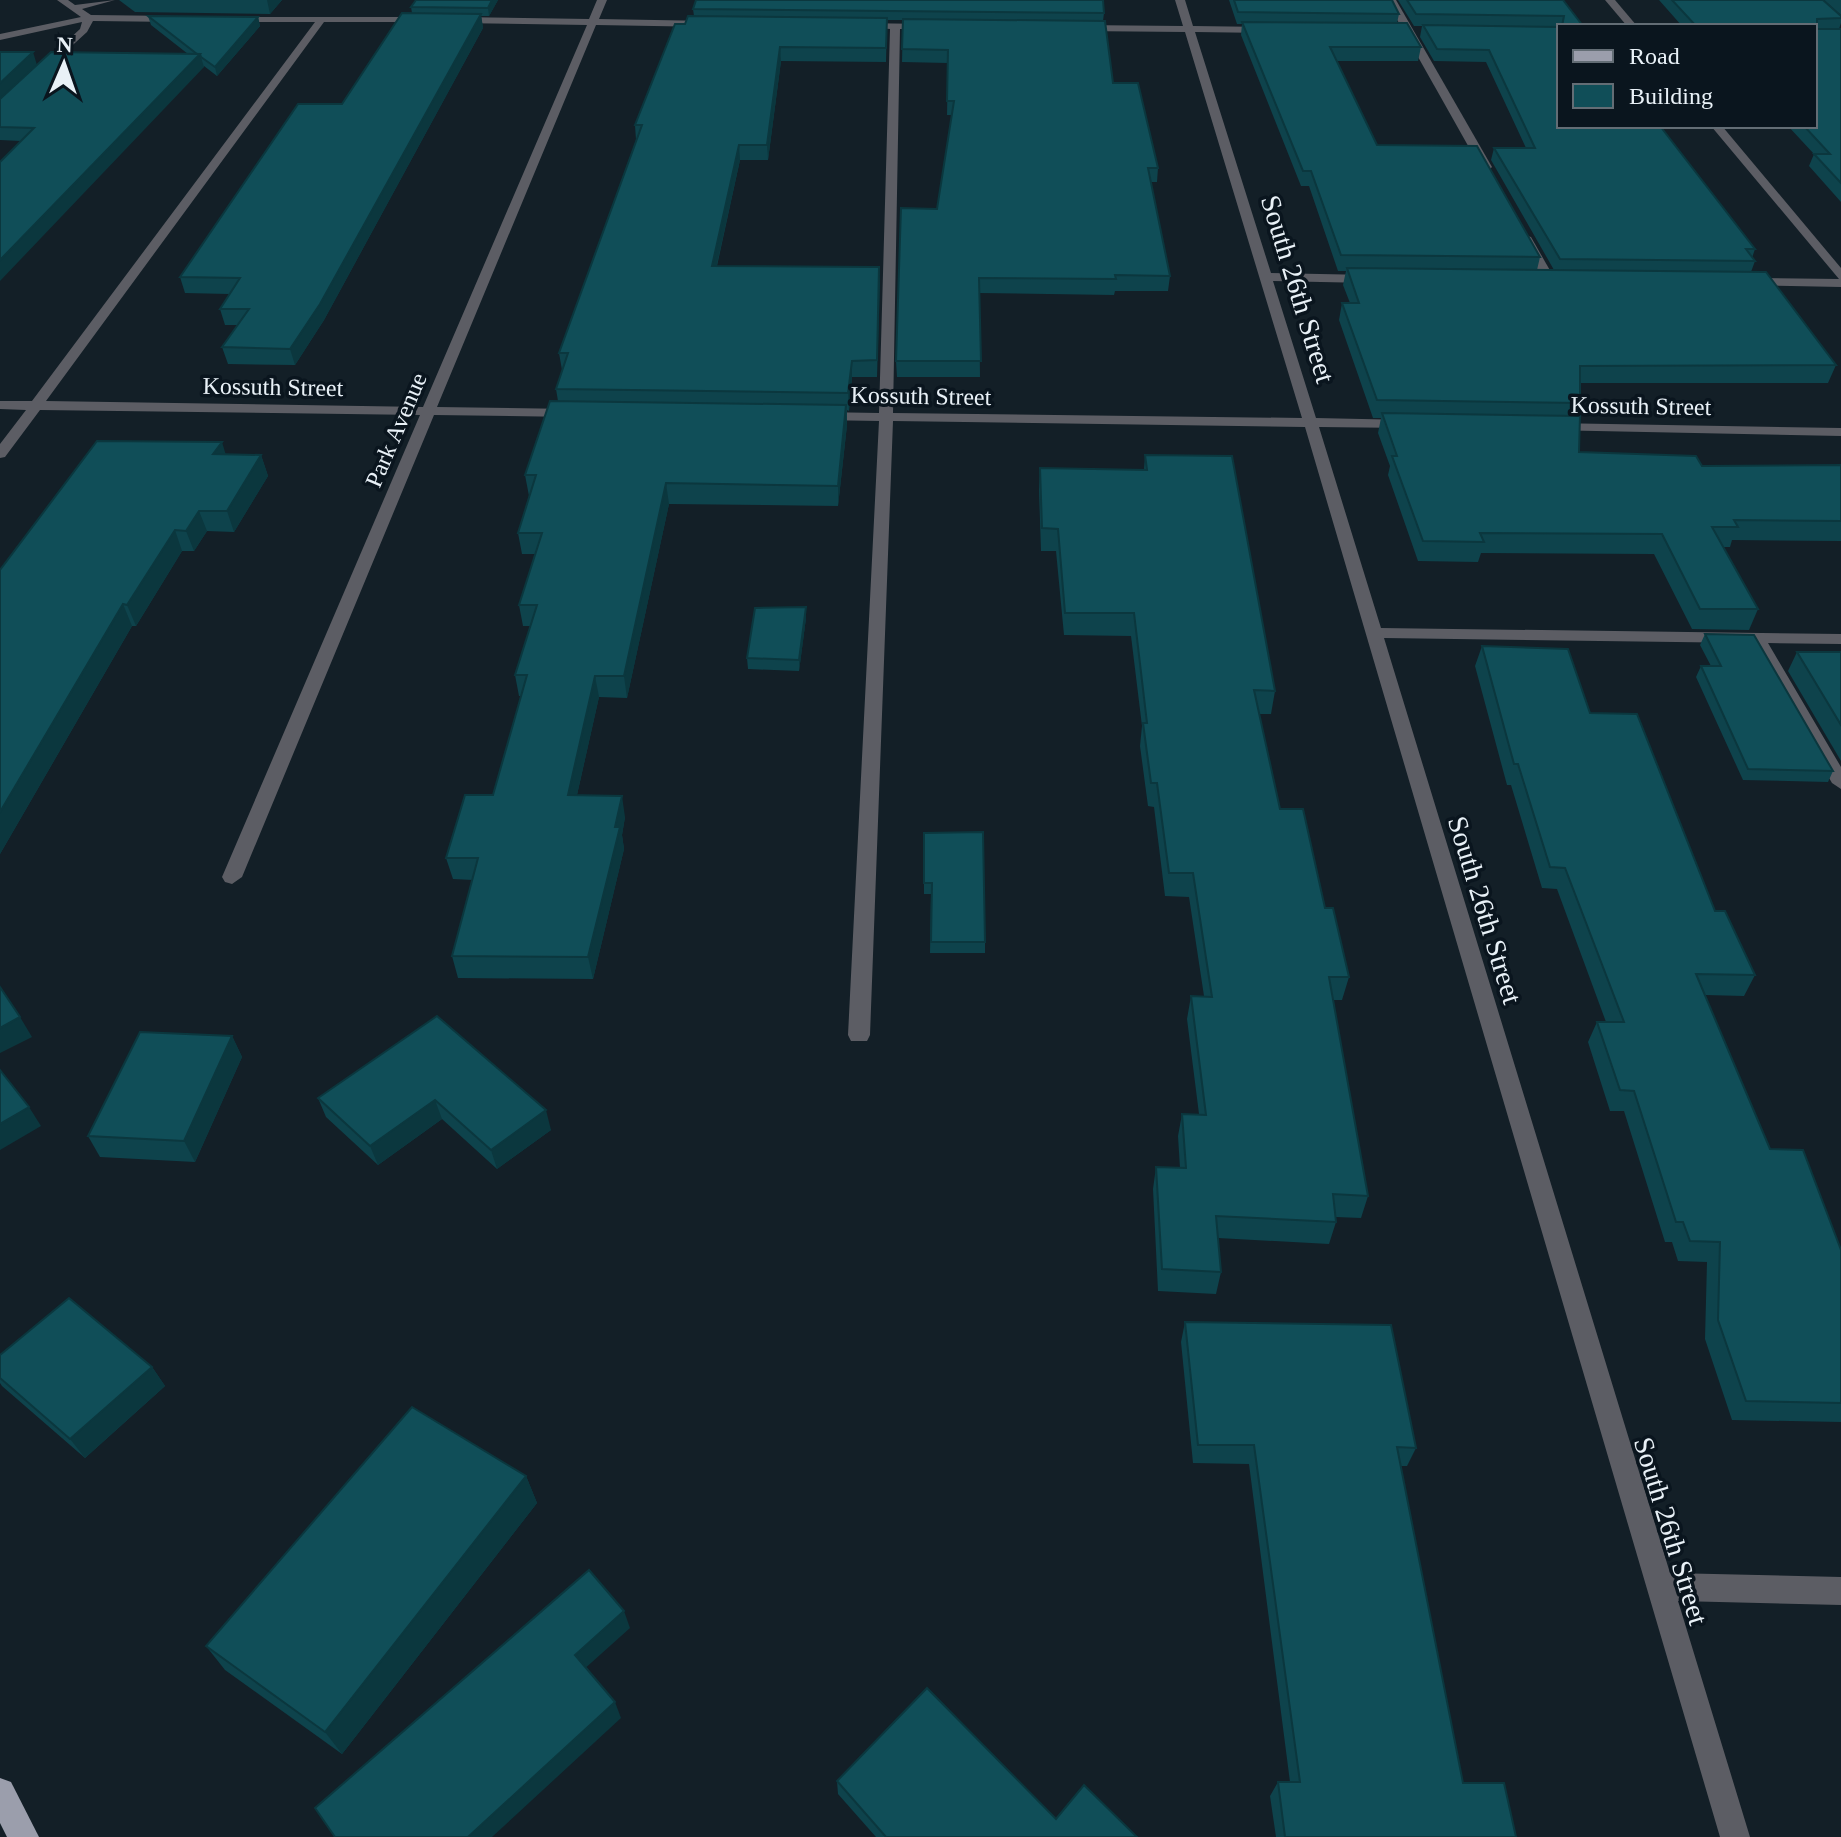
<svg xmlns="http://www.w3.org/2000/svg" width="1841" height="1837" viewBox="0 0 1841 1837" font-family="'Times New Roman',serif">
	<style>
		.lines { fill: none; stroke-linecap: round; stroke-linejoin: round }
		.minor { fill: #5c5d64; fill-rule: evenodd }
		.major { fill: #9b9eac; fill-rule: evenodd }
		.wall { fill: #0e434c }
		.shaded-wall { fill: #0b373e }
		.building { fill: #104e58; stroke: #0b373e; stroke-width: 2 }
		.labels { text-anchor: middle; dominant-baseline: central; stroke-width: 7; stroke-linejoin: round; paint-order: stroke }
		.far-street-label { font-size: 24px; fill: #e9f1f7; stroke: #0a151e }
		.street-label { font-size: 28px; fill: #e9f1f7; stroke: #0a151e }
	</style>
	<rect width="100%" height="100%" fill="#131f27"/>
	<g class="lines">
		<g class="minor">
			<path d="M 57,0 L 68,0 L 75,5 L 115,0 L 82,9 L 91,15 L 175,16 L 180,19 L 175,22 L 93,21 L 87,32 L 41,74 L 37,69 L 80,29 L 82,22 L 0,40 L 0,34 L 81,17 Z"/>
			<path d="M 597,0 L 607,0 L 599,19 L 711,21 L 716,24 L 711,27 L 596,25 L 437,407 L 572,409 L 579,413 L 572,417 L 434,415 L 242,877 L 232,884 L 225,882 L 222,877 L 420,415 L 40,410 L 5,457 L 0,458 L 0,444 L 26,410 L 0,409 L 0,401 L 32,401 L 315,22 L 231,22 L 228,17 L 423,17 L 426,22 L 324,22 L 46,401 L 423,407 L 587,25 L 455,23 L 450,20 L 455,17 L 589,19 Z"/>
			<path d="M 1175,0 L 1185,0 L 1193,26 L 1267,27 L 1272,30 L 1267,33 L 1195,32 L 1271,273 L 1369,275 L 1375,279 L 1369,283 L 1273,281 L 1316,418 L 1408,420 L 1415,424 L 1408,428 L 1319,427 L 1381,628 L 1841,634 L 1841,644 L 1768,643 L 1841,767 L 1841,789 L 1832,783 L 1751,643 L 1384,638 L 1670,1573 L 1841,1577 L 1841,1605 L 1678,1601 L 1750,1837 L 1720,1837 L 1305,427 L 893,421 L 870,1035 L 867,1041 L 851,1041 L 848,1035 L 879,421 L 820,420 L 813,416 L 820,412 L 879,413 L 890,29 L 854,26 L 859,23 L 927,24 L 932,27 L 927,30 L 900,29 L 893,413 L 1302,418 L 1185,32 L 1079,31 L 1074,28 L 1079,25 L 1183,26 Z"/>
			<path d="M 1386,0 L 1396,0 L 1492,167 L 1490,169 L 1480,167 Z"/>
			<path d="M 1605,0 L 1615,0 L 1637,26 L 1627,26 Z"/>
			<path d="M 1711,126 L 1722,126 L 1841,268 L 1841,287 L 1745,285 L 1743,282 L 1749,278 L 1839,279 Z"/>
			<path d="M 1521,234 L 1531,237 L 1556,281 L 1554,284 L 1544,281 L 1519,237 Z"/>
			<path d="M 1552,423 L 1841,428 L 1841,436 L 1547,430 L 1545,427 Z"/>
		</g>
		<path class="major" d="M 0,1778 L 11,1782 L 39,1837 L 7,1837 L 0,1823 Z"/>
	</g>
	<g class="wall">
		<path d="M 119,0 L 282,0 L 270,14 L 135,12 Z"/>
		<path d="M 416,0 L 498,0 L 489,16 L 481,16 L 483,28 L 324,320 L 295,365 L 228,364 L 222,347 L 238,325 L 225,325 L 220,309 L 229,294 L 185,293 L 180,277 L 342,104 L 412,13 L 411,7 Z"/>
		<path d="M 1229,0 L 1392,0 L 1399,14 L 1397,23 L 1421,47 L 1418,61 L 1337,61 L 1377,145 L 1540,257 L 1537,270 L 1554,270 L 1491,160 L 1494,148 L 1526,148 L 1486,62 L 1434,61 L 1420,37 L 1422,26 L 1414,26 L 1398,0 L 1563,0 L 1583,26 L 1559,26 L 1559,126 L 1755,249 L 1752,258 L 1755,261 L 1751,272 L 1836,365 L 1828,383 L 1580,383 L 1580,403 L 1576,416 L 1579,452 L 1702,466 L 1841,465 L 1841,541 L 1732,540 L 1730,547 L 1723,547 L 1758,609 L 1749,630 L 1692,629 L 1654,554 L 1481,553 L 1478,562 L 1418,561 L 1388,475 L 1390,466 L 1378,433 L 1381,418 L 1373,418 L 1339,320 L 1342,303 L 1350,303 L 1343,285 L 1346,271 L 1338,271 L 1309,186 L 1301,186 L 1241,35 L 1242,24 L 1237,24 Z"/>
		<path d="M 1659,0 L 1823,0 L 1841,16 L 1841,23 L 1839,29 L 1841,29 L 1841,202 L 1809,166 L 1814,154 L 1788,126 L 1815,126 L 1815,26 L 1682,26 Z"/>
		<path d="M 1824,0 L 1841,0 L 1841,15 Z"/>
		<path d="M 693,9 L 1104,13 L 1103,21 L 1113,83 L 1158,168 L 1157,182 L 1151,182 L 1170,276 L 1168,291 L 1115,291 L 1114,295 L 979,293 L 980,377 L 897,377 L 896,361 L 937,209 L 952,115 L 947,115 L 948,63 L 902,62 L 903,20 L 887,20 L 886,62 L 781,61 L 768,160 L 740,160 L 717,266 L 879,267 L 877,377 L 852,377 L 849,411 L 847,410 L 847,425 L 838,506 L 669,504 L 627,698 L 599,697 L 577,795 L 625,817 L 622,835 L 624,849 L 593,979 L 458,978 L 452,956 L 473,880 L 453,879 L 446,858 L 493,795 L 521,696 L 519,696 L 515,675 L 530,626 L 523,626 L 519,605 L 535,554 L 522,554 L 518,533 L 529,496 L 525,475 L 558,401 L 556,389 L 562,370 L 559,353 L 636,140 L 635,125 L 685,24 L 694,16 Z"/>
		<path d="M 148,16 L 258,17 L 260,26 L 217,76 L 204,66 L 204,67 L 21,141 L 0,140 L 0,52 L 37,65 L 188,54 L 151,25 Z"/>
		<path d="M 226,454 L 261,455 L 268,476 L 234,532 L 207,531 L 194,551 L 182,551 L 136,626 L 132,626 L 0,854 L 0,570 Z"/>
		<path d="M 1145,455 L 1275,691 L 1271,714 L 1259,714 L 1280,809 L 1325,908 L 1349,977 L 1342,1000 L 1333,1000 L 1368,1196 L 1361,1218 L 1336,1217 L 1336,1222 L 1329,1244 L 1218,1238 L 1221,1272 L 1216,1294 L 1158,1291 L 1153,1189 L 1156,1167 L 1180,1168 L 1178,1136 L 1182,1114 L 1199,1114 L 1187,1019 L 1191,996 L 1204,996 L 1189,897 L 1165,896 L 1154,807 L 1148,806 L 1140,746 L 1142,726 L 1131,636 L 1064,635 L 1056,551 L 1041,551 L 1039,490 L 1040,468 L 1144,470 Z"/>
		<path d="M 806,618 L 799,671 L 748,669 L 747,658 Z"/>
		<path d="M 1705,634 L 1833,771 L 1828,782 L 1743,780 L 1696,677 L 1701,666 L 1711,666 L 1700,645 Z"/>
		<path d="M 1482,646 L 1590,713 L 1755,975 L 1744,996 L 1705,995 L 1770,1149 L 1841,1250 L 1841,1422 L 1732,1420 L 1705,1339 L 1707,1262 L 1678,1261 L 1672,1242 L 1665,1242 L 1624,1111 L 1610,1111 L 1588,1042 L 1597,1022 L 1606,1022 L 1557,889 L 1542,888 L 1511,785 L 1507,785 L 1475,666 Z"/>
		<path d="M 1797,652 L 1841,652 L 1841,761 L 1788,671 Z"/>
		<path d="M 924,833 L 985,942 L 985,953 L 930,953 L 931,894 L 924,894 Z"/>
		<path d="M 437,1016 L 551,1130 L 497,1169 L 442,1119 L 378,1165 L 326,1117 L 318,1098 Z"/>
		<path d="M 232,1036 L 242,1057 L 195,1162 L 100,1157 L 88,1136 Z"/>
		<path d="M 1185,1322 L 1416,1448 L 1407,1466 L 1400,1466 L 1463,1783 L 1516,1837 L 1276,1837 L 1270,1796 L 1278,1782 L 1290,1782 L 1249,1464 L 1193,1463 L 1181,1342 Z"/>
		<path d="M 0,1355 L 152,1367 L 165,1386 L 85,1458 L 2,1386 L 0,1383 Z"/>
		<path d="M 526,1476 L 537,1503 L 342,1754 L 225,1670 L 206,1646 Z"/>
		<path d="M 837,1781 L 1056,1819 L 1137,1837 L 876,1837 L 838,1794 Z"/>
	</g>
	<g class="shaded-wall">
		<path d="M 267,0 L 282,0 L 270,14 Z"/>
		<path d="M 492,0 L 498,0 L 489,16 L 488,8 Z"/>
		<path d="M 481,14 L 483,28 L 324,320 L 295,365 L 290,349 Z"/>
		<path d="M 258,17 L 260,26 L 217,76 L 215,67 Z"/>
		<path d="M 780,47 L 781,61 L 768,160 L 767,145 Z"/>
		<path d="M 33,52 L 37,65 L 0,101 L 0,83 Z"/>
		<path d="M 200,54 L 204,67 L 0,281 L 0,260 Z"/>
		<path d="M 739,145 L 740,160 L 713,282 L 712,266 Z"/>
		<path d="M 879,267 L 880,284 L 877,377 L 877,360 Z"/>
		<path d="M 852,361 L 852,377 L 849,411 L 848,393 Z"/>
		<path d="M 846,405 L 847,425 L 838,506 L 838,486 Z"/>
		<path d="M 222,442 L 228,462 L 213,454 Z"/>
		<path d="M 261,455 L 268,476 L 234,532 L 227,511 Z"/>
		<path d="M 666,483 L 669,504 L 627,698 L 624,676 Z"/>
		<path d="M 199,511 L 207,531 L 194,551 L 186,531 Z"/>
		<path d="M 175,530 L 182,551 L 136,626 L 127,605 Z"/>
		<path d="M 123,604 L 132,626 L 0,854 L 0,812 Z"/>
		<path d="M 806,607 L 806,618 L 799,671 L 799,660 Z"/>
		<path d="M 595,676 L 599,697 L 572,817 L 568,795 Z"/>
		<path d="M 622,796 L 625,817 L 622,835 L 624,849 L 593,979 L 588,957 Z"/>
		<path d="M 20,1017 L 32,1037 L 0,1053 L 0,1028 Z"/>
		<path d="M 232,1036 L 242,1057 L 195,1162 L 184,1141 Z"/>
		<path d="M 435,1100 L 442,1119 L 378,1165 L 370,1146 Z"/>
		<path d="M 29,1107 L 41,1126 L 0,1150 L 0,1124 Z"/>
		<path d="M 546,1110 L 551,1130 L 497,1169 L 491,1150 Z"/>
		<path d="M 152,1367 L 165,1386 L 85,1458 L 70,1439 Z"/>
		<path d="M 526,1476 L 537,1503 L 342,1754 L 325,1732 Z"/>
		<path d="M 624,1611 L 630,1628 L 582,1671 L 575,1655 Z"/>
		<path d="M 615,1702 L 621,1718 L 492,1837 L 468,1837 Z"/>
	</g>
	<g class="building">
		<path d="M 416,0 L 492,0 L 488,8 L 411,7 Z"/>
		<path d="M 696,0 L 1103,0 L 1104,13 L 693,9 Z"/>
		<path d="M 1234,0 L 1392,0 L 1399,14 L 1238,12 Z"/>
		<path d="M 1407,0 L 1563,0 L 1583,26 L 1562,26 L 1564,16 L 1416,14 Z"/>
		<path d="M 1672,0 L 1823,0 L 1841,16 L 1841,18 L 1817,19 L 1817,29 L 1841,29 L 1841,183 L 1814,154 L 1830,154 L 1804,126 L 1815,126 L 1815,26 L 1696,26 Z"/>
		<path d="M 402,13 L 481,14 L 320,304 L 290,349 L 222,347 L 249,309 L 220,309 L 240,278 L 180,277 L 298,104 L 342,104 Z"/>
		<path d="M 148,16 L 258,17 L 215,67 L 201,57 L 200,54 L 197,54 Z"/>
		<path d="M 688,16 L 887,18 L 886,48 L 780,47 L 767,145 L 739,145 L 712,266 L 879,267 L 877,360 L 852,361 L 848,393 L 556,389 L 568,353 L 559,353 L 642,125 L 635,125 L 675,24 L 685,24 Z"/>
		<path d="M 903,19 L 1105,21 L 1113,83 L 1138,83 L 1158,168 L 1148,168 L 1170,276 L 1115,275 L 1116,279 L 979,278 L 981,361 L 896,361 L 901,208 L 937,209 L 954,101 L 947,101 L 948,50 L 902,49 Z"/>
		<path d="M 1242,22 L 1407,23 L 1421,47 L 1330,47 L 1377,145 L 1477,146 L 1540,257 L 1341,255 L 1311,171 L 1303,171 Z"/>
		<path d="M 1423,25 L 1559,27 L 1559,126 L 1660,126 L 1755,249 L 1746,249 L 1755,261 L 1560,259 L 1494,148 L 1535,148 L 1489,50 L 1437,49 Z"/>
		<path d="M 0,52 L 33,52 L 0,83 Z"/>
		<path d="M 51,52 L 200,54 L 0,260 L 0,162 L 34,128 L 0,127 L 0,99 Z"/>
		<path d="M 1347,268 L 1766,272 L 1836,365 L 1580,366 L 1580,403 L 1377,400 L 1342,303 L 1359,303 Z"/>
		<path d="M 550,401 L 846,405 L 838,486 L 666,483 L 624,676 L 595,676 L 568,795 L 622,796 L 615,827 L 620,827 L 588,957 L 452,956 L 478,858 L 446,858 L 465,795 L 493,795 L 527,675 L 515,675 L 537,605 L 519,605 L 542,533 L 518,533 L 536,475 L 525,475 Z"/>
		<path d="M 1382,413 L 1580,416 L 1579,452 L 1696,456 L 1702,466 L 1841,465 L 1841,521 L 1734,520 L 1738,527 L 1712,527 L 1758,609 L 1700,609 L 1662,534 L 1480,533 L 1484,542 L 1423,541 L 1392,456 L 1397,456 Z"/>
		<path d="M 97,441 L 222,442 L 213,454 L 261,455 L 227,511 L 199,511 L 186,531 L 175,530 L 127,605 L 123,604 L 0,812 L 0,570 Z"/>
		<path d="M 1145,455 L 1232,456 L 1275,691 L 1254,690 L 1280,809 L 1303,809 L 1325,908 L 1333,908 L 1349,977 L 1329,977 L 1368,1196 L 1333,1194 L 1336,1222 L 1216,1216 L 1221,1272 L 1162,1269 L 1156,1167 L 1186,1168 L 1182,1114 L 1206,1115 L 1191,996 L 1212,997 L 1193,873 L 1169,873 L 1157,783 L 1151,783 L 1143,723 L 1147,723 L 1134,613 L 1065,613 L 1058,529 L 1042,528 L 1040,468 L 1147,470 Z"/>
		<path d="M 806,607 L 799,660 L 747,658 L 755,608 Z"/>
		<path d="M 1705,634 L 1754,635 L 1833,771 L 1748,769 L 1701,666 L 1721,666 Z"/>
		<path d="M 1482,646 L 1568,649 L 1590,713 L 1637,714 L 1715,911 L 1725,911 L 1755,975 L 1696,974 L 1770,1149 L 1803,1150 L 1841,1250 L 1841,1403 L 1746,1401 L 1718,1320 L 1720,1242 L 1690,1241 L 1683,1222 L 1676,1222 L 1634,1091 L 1620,1090 L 1597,1022 L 1624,1022 L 1565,868 L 1550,867 L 1518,764 L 1514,764 Z"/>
		<path d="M 1797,652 L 1841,652 L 1841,725 Z"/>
		<path d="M 983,832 L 985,942 L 931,942 L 932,883 L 924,883 L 924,833 Z"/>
		<path d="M 0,987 L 20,1017 L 0,1028 Z"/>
		<path d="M 437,1016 L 546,1110 L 491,1150 L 435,1100 L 370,1146 L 318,1098 Z"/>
		<path d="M 140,1032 L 232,1036 L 184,1141 L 88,1136 Z"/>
		<path d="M 0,1070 L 29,1107 L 0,1124 Z"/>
		<path d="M 69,1298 L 152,1367 L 70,1439 L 0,1378 L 0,1355 Z"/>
		<path d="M 1185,1322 L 1391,1325 L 1416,1448 L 1397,1447 L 1463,1783 L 1504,1783 L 1516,1837 L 1285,1837 L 1278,1782 L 1300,1782 L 1254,1445 L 1198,1445 Z"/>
		<path d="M 412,1407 L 526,1476 L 325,1732 L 206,1646 Z"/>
		<path d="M 589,1570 L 624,1611 L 575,1655 L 615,1702 L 468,1837 L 335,1837 L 315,1808 Z"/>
		<path d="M 927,1688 L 1056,1819 L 1084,1785 L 1137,1837 L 886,1837 L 837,1781 Z"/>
	</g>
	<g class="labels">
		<g class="far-street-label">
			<text transform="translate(273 387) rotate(1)">Kossuth Street</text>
			<text transform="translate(921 396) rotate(1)">Kossuth Street</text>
			<text transform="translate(1641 406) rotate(1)">Kossuth Street</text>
			<text transform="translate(396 430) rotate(-67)">Park Avenue</text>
		</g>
		<g class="street-label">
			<text transform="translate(1298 289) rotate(73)">South 26th Street</text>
			<text transform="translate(1485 910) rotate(73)">South 26th Street</text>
			<text transform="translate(1671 1531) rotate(73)">South 26th Street</text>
		</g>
	</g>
	<rect x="1557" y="24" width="260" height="104" fill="#0a151e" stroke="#636d75" stroke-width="2"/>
	<rect x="1573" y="50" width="40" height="12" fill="#9b9eac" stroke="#636d75" stroke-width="2"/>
	<text x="1629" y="64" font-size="24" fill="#e9f1f7">Road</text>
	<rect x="1573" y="84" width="40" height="24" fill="#104e58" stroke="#636d75" stroke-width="2"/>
	<text x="1629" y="104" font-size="24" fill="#e9f1f7">Building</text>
	<g transform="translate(64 64) rotate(2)" stroke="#0a151e" stroke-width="6" paint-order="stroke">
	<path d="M0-6L14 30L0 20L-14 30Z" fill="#e9f1f7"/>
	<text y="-12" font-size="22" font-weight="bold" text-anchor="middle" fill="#e9f1f7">N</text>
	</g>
</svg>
